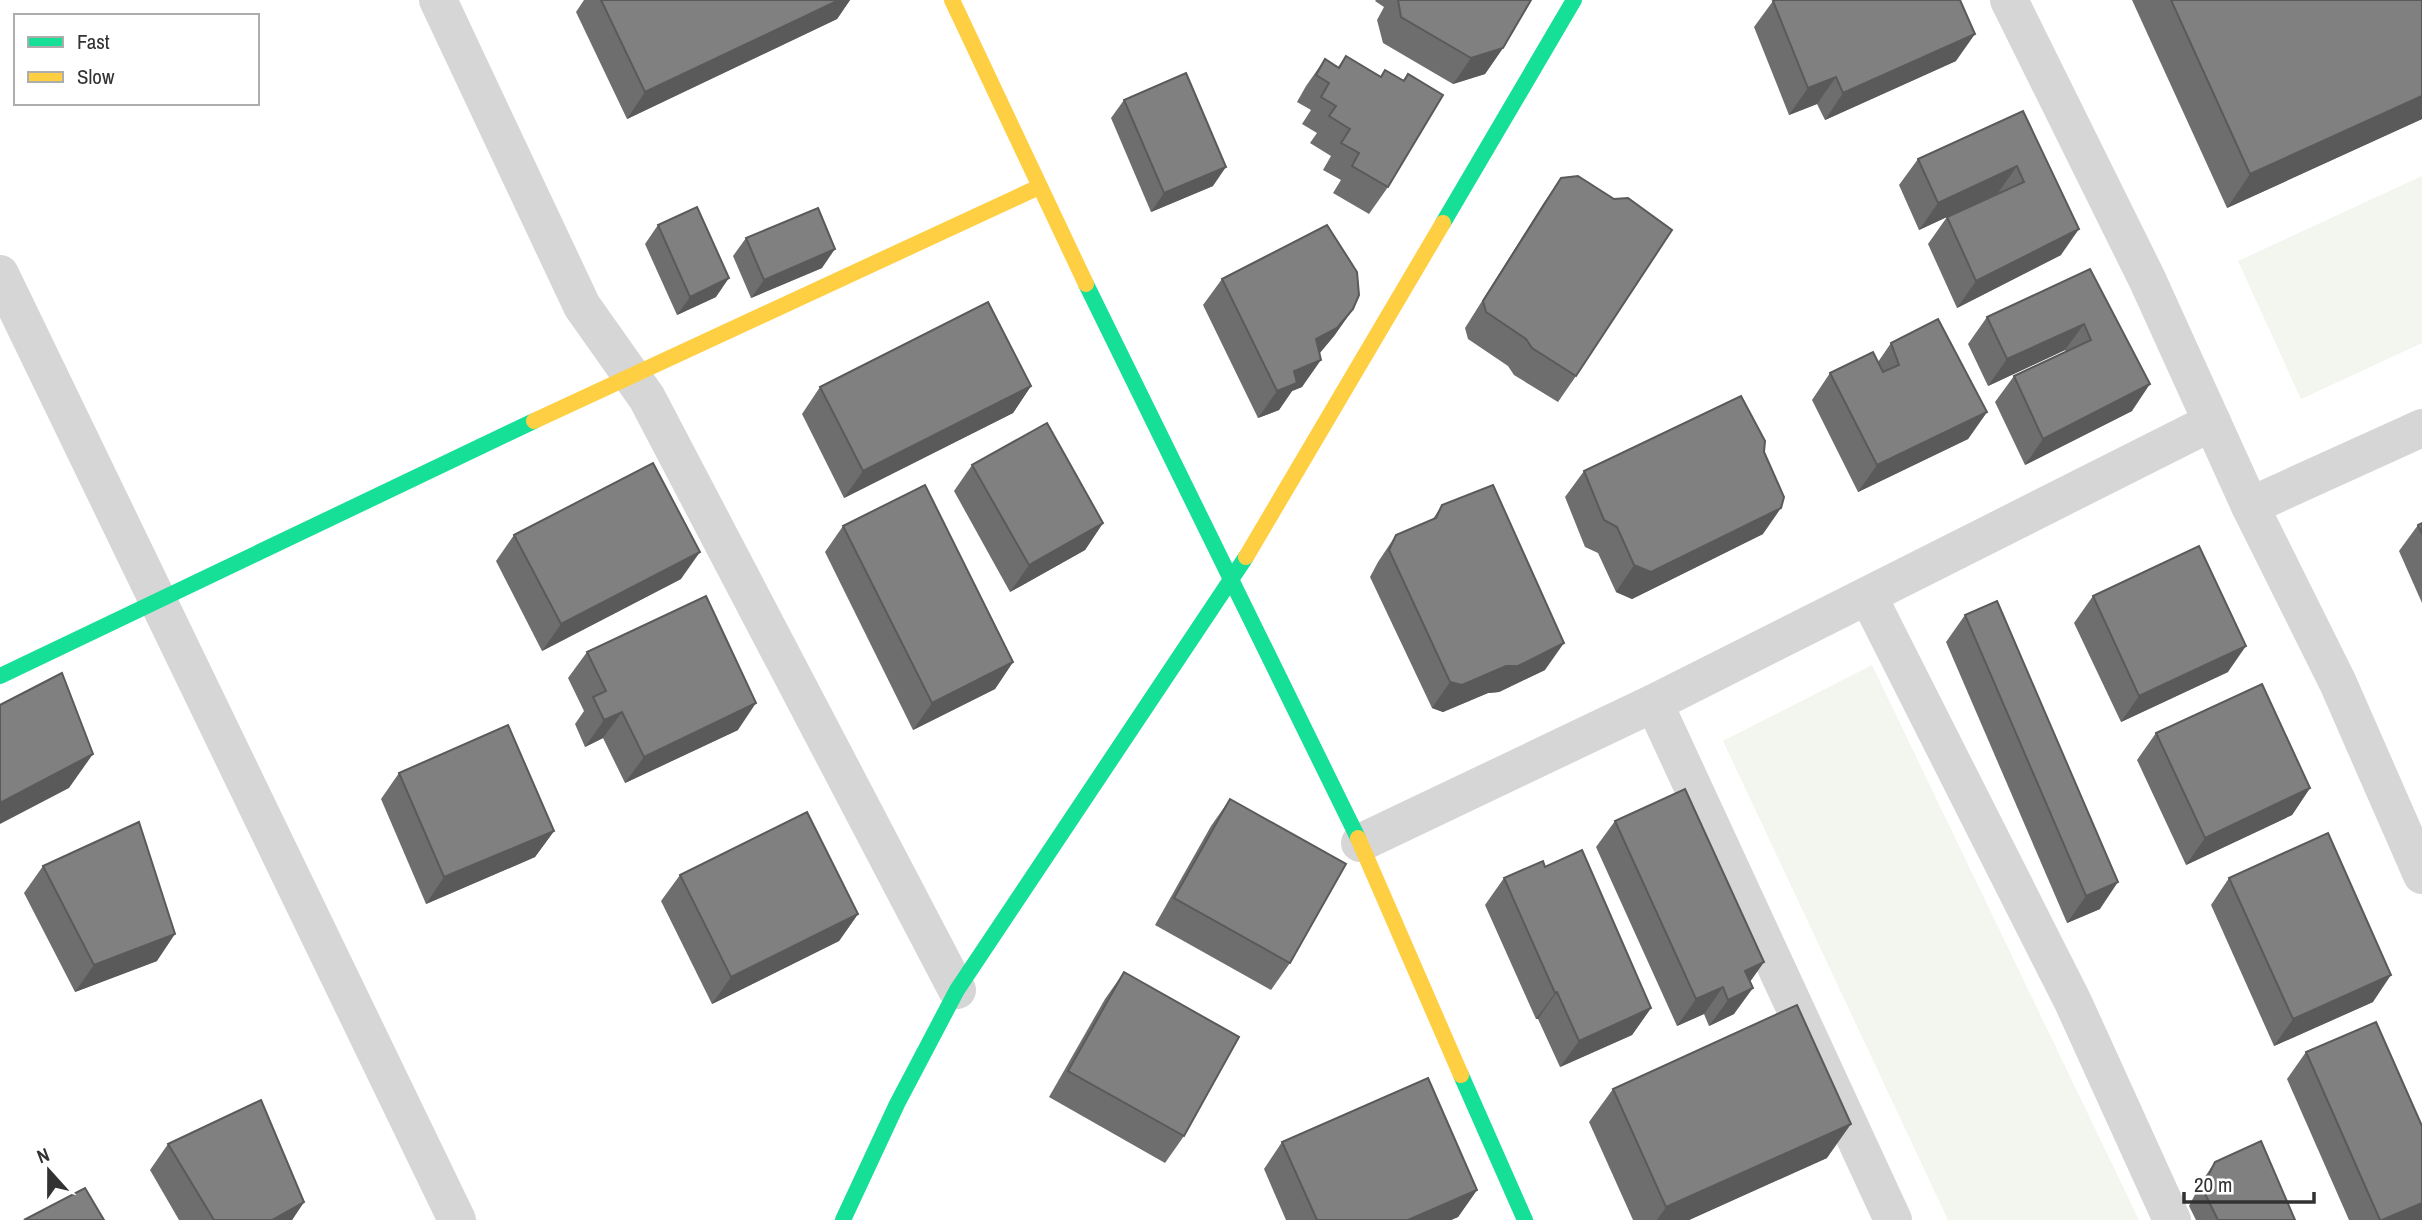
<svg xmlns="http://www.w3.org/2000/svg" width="2422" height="1220" viewBox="0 0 2422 1220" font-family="'Archivo Narrow',sans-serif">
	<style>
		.green { fill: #f3f6ee }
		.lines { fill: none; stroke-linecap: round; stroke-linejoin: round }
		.street { stroke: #d6d6d6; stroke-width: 38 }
		.fast { stroke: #16e098; stroke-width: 16 }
		.slow { stroke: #ffcf43; stroke-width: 16 }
		.wall { fill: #6e6e6e; fill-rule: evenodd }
		.shaded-wall { fill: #5a5a5a }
		.building { fill: #808080; stroke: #5a5a5a; stroke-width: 2 }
	</style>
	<rect width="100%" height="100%" fill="#fff"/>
	<g class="green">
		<path d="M 2422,176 L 2422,343 L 2301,399 L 2238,261 Z"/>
		<path d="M 1872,665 L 2139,1220 L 1948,1220 L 1723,741 Z"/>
	</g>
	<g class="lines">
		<g class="street">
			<path d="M 438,0 L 582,306 L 647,398 L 957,990"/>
			<path d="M 2009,0 L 2147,279 L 2250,506 L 2338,683 L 2422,875"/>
			<path d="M 0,274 L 457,1220"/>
			<path d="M 2250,506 L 2422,428"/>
			<path d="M 1868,596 L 2073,1002 L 2172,1220"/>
			<path d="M 1654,703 L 1893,1220"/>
			<path d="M 1360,843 L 1654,703 L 2212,422"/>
		</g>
		<g class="fast">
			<path d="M 1443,223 L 1574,0"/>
			<path d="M 1086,284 L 1358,838"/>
			<path d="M 0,676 L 534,421"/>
			<path d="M 1461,1075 L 1525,1220"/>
			<path d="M 843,1220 L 897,1104 L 957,990 L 1246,557"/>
		</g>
		<g class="slow">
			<path d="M 952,0 L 1086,284"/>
			<path d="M 534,421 L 1039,187"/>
			<path d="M 1246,557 L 1443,223"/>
			<path d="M 1358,838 L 1461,1075"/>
		</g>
	</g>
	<g class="wall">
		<path d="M 584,0 L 850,0 L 837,19 L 627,119 L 576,12 Z"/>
		<path d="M 1376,0 L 1531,0 L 1503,48 L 1485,74 L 1453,84 L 1383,43 L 1377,20 L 1384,7 L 1375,1 Z"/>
		<path d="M 2132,0 L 2422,0 L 2422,119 L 2227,208 Z"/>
		<path d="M 1773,1 L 1956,61 L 1825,120 L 1817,104 L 1789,115 L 1754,27 Z"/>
		<path d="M 1346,56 L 1381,77 L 1385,70 L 1403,80 L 1408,74 L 1388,187 L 1369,214 L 1333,193 L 1341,180 L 1323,170 L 1331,156 L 1310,143 L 1317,133 L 1302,124 L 1311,110 L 1297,102 L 1306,86 L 1325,59 L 1338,67 Z"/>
		<path d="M 1124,100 L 1213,186 L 1151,212 L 1111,118 Z"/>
		<path d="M 2023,111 L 2061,255 L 1957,308 L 1928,244 L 1947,217 L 1919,230 L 1899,185 L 1918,159 ZM 1998,193 L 1999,194 L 1952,215 Z"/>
		<path d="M 1561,178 L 1576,376 L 1558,402 L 1514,375 L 1508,366 L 1468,339 L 1465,328 L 1543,204 Z"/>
		<path d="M 658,225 L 716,297 L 677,315 L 645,244 Z"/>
		<path d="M 746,238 L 822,268 L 751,298 L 733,256 Z"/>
		<path d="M 2090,269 L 2132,411 L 2025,465 L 1995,402 L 2014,376 L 2066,352 L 2065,350 L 1988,386 L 1968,344 L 1987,317 Z"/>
		<path d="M 1222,279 L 1353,309 L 1334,336 L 1319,354 L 1302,387 L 1292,391 L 1279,410 L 1258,418 L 1203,305 Z"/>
		<path d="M 1891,343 L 1987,412 L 1968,439 L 1858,492 L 1812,400 L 1830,373 L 1878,362 Z"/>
		<path d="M 1031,386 L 1013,413 L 844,498 L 802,414 L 820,387 Z"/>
		<path d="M 972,465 L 1103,523 L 1085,550 L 1010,592 L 954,491 Z"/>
		<path d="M 1584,471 L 1763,534 L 1632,599 L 1616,592 L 1598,553 L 1585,547 L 1565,497 Z"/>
		<path d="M 1442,505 L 1545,670 L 1499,692 L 1488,693 L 1443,712 L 1432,708 L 1370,577 L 1378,562 L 1396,535 L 1433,519 Z"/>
		<path d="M 2422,523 L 2422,603 L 2399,551 L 2418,525 Z"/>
		<path d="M 843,526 L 1013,662 L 995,689 L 913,730 L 825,552 Z"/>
		<path d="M 514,535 L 681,579 L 542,651 L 496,561 Z"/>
		<path d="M 2093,596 L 2228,672 L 2121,722 L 2074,623 Z"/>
		<path d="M 1965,615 L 2100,909 L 2067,923 L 1946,642 Z"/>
		<path d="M 587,652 L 738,730 L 625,783 L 603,738 L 585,747 L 575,724 L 584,711 L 568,678 Z"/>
		<path d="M 2156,733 L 2310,788 L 2292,815 L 2186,865 L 2137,760 Z"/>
		<path d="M 399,773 L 554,831 L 535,857 L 426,904 L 381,799 Z"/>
		<path d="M 1230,799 L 1290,963 L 1271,990 L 1155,925 L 1211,826 Z"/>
		<path d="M 1615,821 L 1764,962 L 1750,981 L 1734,1014 L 1709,1026 L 1704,1014 L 1677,1026 L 1596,847 Z"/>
		<path d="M 43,866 L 157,961 L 75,992 L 24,893 Z"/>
		<path d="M 1545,867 L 1651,1008 L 1632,1035 L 1560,1067 L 1538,1019 L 1536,1019 L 1485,905 L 1504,878 Z"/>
		<path d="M 680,875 L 858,914 L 839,941 L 712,1004 L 661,901 Z"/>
		<path d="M 2229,878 L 2373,1002 L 2274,1046 L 2211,905 Z"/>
		<path d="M 1124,972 L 1184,1136 L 1165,1163 L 1049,1097 L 1105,999 Z"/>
		<path d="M 2306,1052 L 2422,1220 L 2349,1220 L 2287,1079 Z"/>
		<path d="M 1613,1089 L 1827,1158 L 1689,1220 L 1633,1220 L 1589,1122 Z"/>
		<path d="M 1282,1142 L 1477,1190 L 1458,1217 L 1451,1220 L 1286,1220 L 1264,1169 Z"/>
		<path d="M 168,1144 L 304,1202 L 292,1220 L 179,1220 L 150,1170 Z"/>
		<path d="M 2215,1162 L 2295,1220 L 2196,1220 L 2189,1206 L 2202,1181 Z"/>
	</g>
	<g class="shaded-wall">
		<path d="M 839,0 L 850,0 L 837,19 L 627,119 L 645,92 Z"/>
		<path d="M 1975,34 L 1956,61 L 1825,120 L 1843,93 Z"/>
		<path d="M 1503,48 L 1485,74 L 1453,84 L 1471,58 Z"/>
		<path d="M 1836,77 L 1817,104 L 1789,115 L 1808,88 Z"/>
		<path d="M 2422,96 L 2422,119 L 2227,208 L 2250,174 Z"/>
		<path d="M 2017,166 L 1998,193 L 1919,230 L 1938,203 Z"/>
		<path d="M 1226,167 L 1213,186 L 1151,212 L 1164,193 Z"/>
		<path d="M 2079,229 L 2061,255 L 1957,308 L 1976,281 Z"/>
		<path d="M 835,249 L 822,268 L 751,298 L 764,280 Z"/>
		<path d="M 729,278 L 716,297 L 677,315 L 690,297 Z"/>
		<path d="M 1353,309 L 1334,336 L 1318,355 L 1316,339 Z"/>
		<path d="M 2084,324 L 2065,350 L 1988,386 L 2007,359 Z"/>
		<path d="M 1321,360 L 1302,387 L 1292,391 L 1279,410 L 1258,418 L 1277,391 L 1294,371 Z"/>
		<path d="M 2150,384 L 2132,411 L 2025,465 L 2043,439 Z"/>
		<path d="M 1031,386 L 1013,413 L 844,498 L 863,471 Z"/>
		<path d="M 1987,412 L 1968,439 L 1858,492 L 1877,465 Z"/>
		<path d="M 1781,508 L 1763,534 L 1632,599 L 1616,592 L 1634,565 Z"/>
		<path d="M 1103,523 L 1085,550 L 1010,592 L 1029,565 Z"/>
		<path d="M 700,552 L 681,579 L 542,651 L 561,624 Z"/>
		<path d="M 1564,643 L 1545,670 L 1499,692 L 1488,693 L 1443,712 L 1432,708 L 1450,682 Z"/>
		<path d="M 2246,646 L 2228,672 L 2121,722 L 2139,696 Z"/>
		<path d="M 1013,662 L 995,689 L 913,730 L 932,703 Z"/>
		<path d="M 756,703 L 738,730 L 625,783 L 644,757 Z"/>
		<path d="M 622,712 L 603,738 L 585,747 L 604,720 Z"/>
		<path d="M 93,754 L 69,788 L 0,824 L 0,803 Z"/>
		<path d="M 2310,788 L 2292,815 L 2186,865 L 2205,838 Z"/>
		<path d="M 554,831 L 535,857 L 426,904 L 444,877 Z"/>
		<path d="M 2118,882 L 2100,909 L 2067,923 L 2086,896 Z"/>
		<path d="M 858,914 L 839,941 L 712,1004 L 731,977 Z"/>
		<path d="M 175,934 L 157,961 L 75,992 L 94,965 Z"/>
		<path d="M 1764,962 L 1745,989 L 1745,971 Z"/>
		<path d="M 2391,975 L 2373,1002 L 2274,1046 L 2293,1019 Z"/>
		<path d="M 1723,987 L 1704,1014 L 1677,1026 L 1696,999 Z"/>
		<path d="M 1753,988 L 1734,1014 L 1709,1026 L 1728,1000 Z"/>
		<path d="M 1557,992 L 1538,1019 L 1536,1019 L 1555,993 Z"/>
		<path d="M 1651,1008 L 1632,1035 L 1560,1067 L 1579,1041 Z"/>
		<path d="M 1851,1124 L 1827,1158 L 1689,1220 L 1657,1220 L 1666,1207 Z"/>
		<path d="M 1477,1190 L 1458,1217 L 1451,1220 L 1408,1220 Z"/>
		<path d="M 304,1202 L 292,1220 L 272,1220 Z"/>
		<path d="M 2422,1203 L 2422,1220 L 2382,1220 Z"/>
	</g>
	<g class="building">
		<path d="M 601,0 L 839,0 L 645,92 Z"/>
		<path d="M 1398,0 L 1531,0 L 1503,48 L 1471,58 L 1401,17 Z"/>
		<path d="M 1775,0 L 1960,0 L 1975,34 L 1843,93 L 1836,77 L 1808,88 L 1773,1 Z"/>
		<path d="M 2171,0 L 2422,0 L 2422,96 L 2250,174 Z"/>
		<path d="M 1346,56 L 1381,77 L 1385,70 L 1404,81 L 1408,74 L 1443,95 L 1388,187 L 1352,166 L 1359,153 L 1341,143 L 1350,129 L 1329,116 L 1336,106 L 1321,97 L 1329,83 L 1316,75 L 1325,59 L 1339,68 Z"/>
		<path d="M 1186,73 L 1226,167 L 1164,193 L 1124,100 Z"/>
		<path d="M 2023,111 L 2079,229 L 1976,281 L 1947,217 L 2024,182 L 2017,166 L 1938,203 L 1918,159 Z"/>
		<path d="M 1578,176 L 1614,199 L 1628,198 L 1672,230 L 1576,376 L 1532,348 L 1526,339 L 1486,312 L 1483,301 L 1561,178 Z"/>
		<path d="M 697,207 L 729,278 L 690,297 L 658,225 Z"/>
		<path d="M 818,208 L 835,249 L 764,280 L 746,238 Z"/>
		<path d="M 1327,225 L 1357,272 L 1359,295 L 1353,309 L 1337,328 L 1316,339 L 1321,360 L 1294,371 L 1297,383 L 1277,391 L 1222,279 Z"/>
		<path d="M 2090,269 L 2150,384 L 2043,439 L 2014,376 L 2091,340 L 2084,324 L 2007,359 L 1987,317 Z"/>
		<path d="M 988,302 L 1031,386 L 863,471 L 820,387 Z"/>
		<path d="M 1938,319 L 1987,412 L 1877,465 L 1830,373 L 1873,352 L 1883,372 L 1899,365 L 1891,343 Z"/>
		<path d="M 1741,396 L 1765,441 L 1764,452 L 1784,497 L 1781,508 L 1651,572 L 1634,565 L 1617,527 L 1604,520 L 1584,471 Z"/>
		<path d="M 1047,423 L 1103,523 L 1029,565 L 972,465 Z"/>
		<path d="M 653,463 L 700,552 L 561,624 L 514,535 Z"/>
		<path d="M 925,485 L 1013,662 L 932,703 L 843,526 Z"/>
		<path d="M 1493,485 L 1564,643 L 1518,666 L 1506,666 L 1462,685 L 1450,682 L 1389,550 L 1396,535 L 1436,518 L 1442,505 Z"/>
		<path d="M 2422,523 L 2422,534 L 2418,525 Z"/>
		<path d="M 2199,546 L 2246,646 L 2139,696 L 2093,596 Z"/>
		<path d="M 706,596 L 756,703 L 644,757 L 622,712 L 604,720 L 593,697 L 606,691 L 587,652 Z"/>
		<path d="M 1997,601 L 2118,882 L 2086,896 L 1965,615 Z"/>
		<path d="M 62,673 L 93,754 L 0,803 L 0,705 Z"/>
		<path d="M 2262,684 L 2310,788 L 2205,838 L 2156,733 Z"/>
		<path d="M 508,725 L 554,831 L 444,877 L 399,773 Z"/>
		<path d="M 1685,789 L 1764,962 L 1745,971 L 1753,988 L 1728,1000 L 1723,987 L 1696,999 L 1615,821 Z"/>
		<path d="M 1230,799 L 1346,864 L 1290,963 L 1174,898 Z"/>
		<path d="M 807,812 L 858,914 L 731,977 L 680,875 Z"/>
		<path d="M 139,822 L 175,934 L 94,965 L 43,866 Z"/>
		<path d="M 2328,833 L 2391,975 L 2293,1019 L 2229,878 Z"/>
		<path d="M 1582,850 L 1651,1008 L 1579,1041 L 1557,992 L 1555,993 L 1504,878 L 1543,861 L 1545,867 Z"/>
		<path d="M 1124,972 L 1239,1037 L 1184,1136 L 1068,1071 Z"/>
		<path d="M 1797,1005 L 1851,1124 L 1666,1207 L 1613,1089 Z"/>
		<path d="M 2376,1022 L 2422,1126 L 2422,1203 L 2382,1220 L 2380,1220 L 2306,1052 Z"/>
		<path d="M 1428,1078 L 1477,1190 L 1408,1220 L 1317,1220 L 1282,1142 Z"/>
		<path d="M 261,1100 L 304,1202 L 272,1220 L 214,1220 L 168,1144 Z"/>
		<path d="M 2261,1141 L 2295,1220 L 2218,1220 L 2202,1188 L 2215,1162 Z"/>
		<path d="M 85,1188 L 104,1220 L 24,1220 Z"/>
	</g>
	<rect x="14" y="14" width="245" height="91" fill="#ffffff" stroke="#adadad" stroke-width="2"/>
	<rect x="28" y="37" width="35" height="10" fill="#16e098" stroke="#adadad" stroke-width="2"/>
	<text x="77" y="49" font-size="21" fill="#323232">Fast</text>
	<rect x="28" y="72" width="35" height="10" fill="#ffcf43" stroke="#adadad" stroke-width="2"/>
	<text x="77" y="84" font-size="21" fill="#323232">Slow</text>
	<g transform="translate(49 1171) rotate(339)" stroke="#ffffff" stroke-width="5" paint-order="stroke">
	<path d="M0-5L12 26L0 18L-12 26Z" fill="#323232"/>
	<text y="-10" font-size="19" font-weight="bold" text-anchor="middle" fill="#323232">N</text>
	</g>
	<path d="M2184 1192v10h130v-10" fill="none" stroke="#323232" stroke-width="3.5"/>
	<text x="2194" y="1192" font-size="21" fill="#323232" stroke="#ffffff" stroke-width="5" paint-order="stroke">20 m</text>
</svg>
